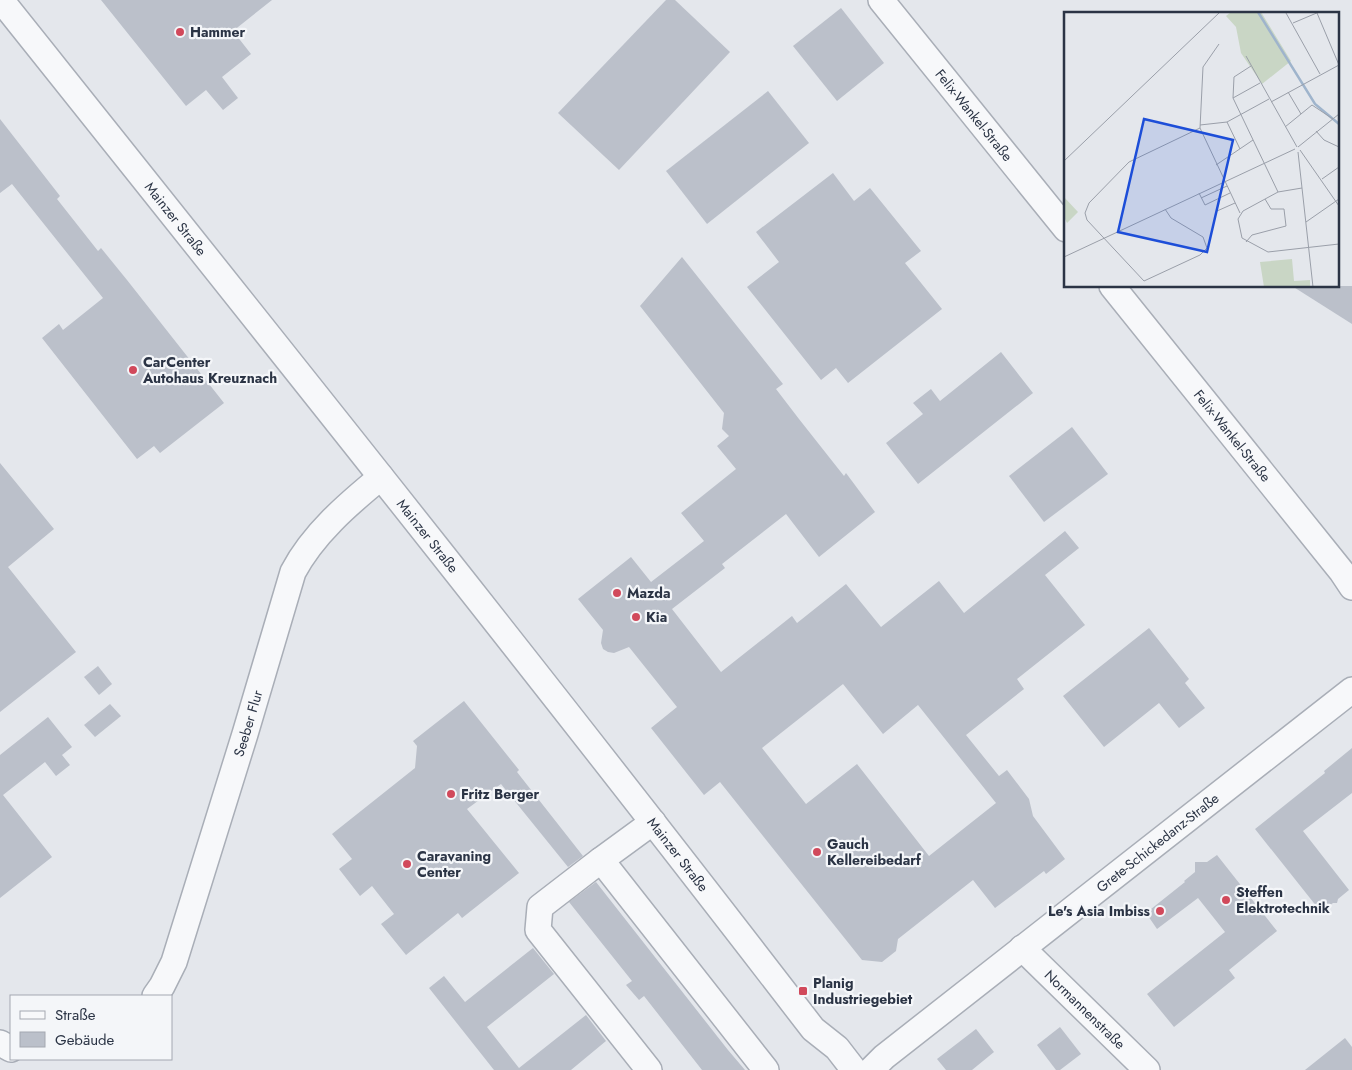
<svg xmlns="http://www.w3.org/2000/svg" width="1352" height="1070" viewBox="0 0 1352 1070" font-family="Jost,sans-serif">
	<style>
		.building { fill: #bbc0ca; fill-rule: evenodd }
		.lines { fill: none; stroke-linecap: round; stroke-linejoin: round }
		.street-casing { stroke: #a9aeb7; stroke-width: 28 }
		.street { stroke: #f7f8fa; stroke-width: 25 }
		.poi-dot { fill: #d1495b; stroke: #f4f6f9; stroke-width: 2 }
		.labels { text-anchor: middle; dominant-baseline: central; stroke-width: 4.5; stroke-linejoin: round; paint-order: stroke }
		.poi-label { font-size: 14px; font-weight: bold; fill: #2b3445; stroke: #f4f6f9; text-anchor: start }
		.street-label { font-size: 14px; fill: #2b3445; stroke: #f4f6f9 }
		.inset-river { fill: none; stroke: #9fb4cc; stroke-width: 2.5 }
		.inset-road { fill: none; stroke: #9a9fa9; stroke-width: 1 }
		.view { fill: #1d4ed8; fill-opacity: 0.15; stroke: #1d4ed8; stroke-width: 2.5 }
		.inset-edge { fill: none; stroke: #2b3445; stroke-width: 2.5 }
	</style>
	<rect width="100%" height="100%" fill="#e4e7ec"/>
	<g class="building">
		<path d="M 101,0 L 272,0 L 233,31 L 251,54 L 222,77 L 238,98 L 223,110 L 206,90 L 186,106 Z"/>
		<path d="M 666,0 L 675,0 L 730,52 L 619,170 L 558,113 Z"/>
		<path d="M 841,8 L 884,63 L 837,101 L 793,46 Z"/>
		<path d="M 768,91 L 809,143 L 707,224 L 666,171 Z"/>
		<path d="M 0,119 L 60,196 L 57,199 L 98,251 L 101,248 L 127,280 L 224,403 L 160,453 L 154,446 L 137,459 L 42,338 L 59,324 L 63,330 L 103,298 L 12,184 L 0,193 Z"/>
		<path d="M 833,173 L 854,201 L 870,188 L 921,251 L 905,263 L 942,309 L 848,383 L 836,368 L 821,380 L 747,287 L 779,262 L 756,232 Z"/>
		<path d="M 682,257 L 783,384 L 776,389 L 799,419 L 844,476 L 846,473 L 875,512 L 819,557 L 786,514 L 722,564 L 725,568 L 672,609 L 721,672 L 792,616 L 797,623 L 846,584 L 881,627 L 939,581 L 964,613 L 1065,531 L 1079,548 L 1045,575 L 1085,625 L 1017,679 L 1024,689 L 966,735 L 999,776 L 1007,770 L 1029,799 L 1033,816 L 1065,859 L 1046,874 L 1044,871 L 995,908 L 973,880 L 898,939 L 896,951 L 882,962 L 862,960 L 720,782 L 704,795 L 651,728 L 677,707 L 629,647 L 614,653 L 608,652 L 603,649 L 601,643 L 603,630 L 578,599 L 631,557 L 651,582 L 704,541 L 681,513 L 736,469 L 717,446 L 729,436 L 722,429 L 724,413 L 640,306 ZM 843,684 L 883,734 L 918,705 L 996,803 L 929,856 L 857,764 L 806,804 L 762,748 Z"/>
		<path d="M 1292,286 L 1352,286 L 1352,324 Z"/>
		<path d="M 1001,352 L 1033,393 L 918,484 L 886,443 L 923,414 L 913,403 L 931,389 L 940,401 Z"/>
		<path d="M 1072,427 L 1108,474 L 1044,522 L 1009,476 Z"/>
		<path d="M 0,463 L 54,529 L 8,567 L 76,652 L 0,712 Z"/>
		<path d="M 1149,628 L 1189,679 L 1185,683 L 1205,708 L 1179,728 L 1159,703 L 1104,747 L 1063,696 Z"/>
		<path d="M 98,666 L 112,684 L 99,695 L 84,677 Z"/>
		<path d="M 464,701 L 519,770 L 517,772 L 583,856 L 568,867 L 501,784 L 467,809 L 519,873 L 462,918 L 458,913 L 406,955 L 381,924 L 394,914 L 372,886 L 360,896 L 339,869 L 352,859 L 332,834 L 415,768 L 417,746 L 413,741 Z"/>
		<path d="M 110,704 L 121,716 L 95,737 L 84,725 Z"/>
		<path d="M 48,717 L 72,747 L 62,755 L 70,765 L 56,776 L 45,762 L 3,795 L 52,857 L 0,898 L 0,755 Z"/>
		<path d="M 1352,748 L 1352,793 L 1303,831 L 1349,890 L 1338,899 L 1337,903 L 1333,903 L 1321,912 L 1255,829 L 1325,773 L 1324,771 Z"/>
		<path d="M 1217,855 L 1277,931 L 1229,970 L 1235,978 L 1174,1027 L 1147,994 L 1225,932 L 1198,898 L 1157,929 L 1146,913 L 1185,882 L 1184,881 L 1195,872 L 1195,862 L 1207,862 Z"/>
		<path d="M 596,882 L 728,1050 L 745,1070 L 702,1070 L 644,996 L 639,1000 L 626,985 L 632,981 L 569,902 Z"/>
		<path d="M 533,948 L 554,974 L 487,1027 L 519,1068 L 586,1015 L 606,1041 L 571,1070 L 494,1070 L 429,988 L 444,976 L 465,1002 Z"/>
		<path d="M 1060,1027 L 1081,1054 L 1060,1070 L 1056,1070 L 1037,1045 Z"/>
		<path d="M 976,1029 L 994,1052 L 972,1070 L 946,1070 L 937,1059 Z"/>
		<path d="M 1345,1038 L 1352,1047 L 1352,1070 L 1305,1070 Z"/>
	</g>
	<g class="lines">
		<g class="street-casing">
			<g id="street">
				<path id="s1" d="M 1,0 C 274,342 547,683 813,1029 L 837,1048 L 854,1070"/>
				<path id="s2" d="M 881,0 L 1066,229"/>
				<path id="s3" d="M 1112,286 L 1342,572 L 1352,587"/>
				<path d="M 601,860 L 766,1070"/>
				<path id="s4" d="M 1022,948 L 1147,1070"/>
				<path id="s5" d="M 155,996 L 162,986 L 174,962 L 245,734 L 293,572 C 313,534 348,504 381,477"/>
				<path d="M 0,1043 L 11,1049"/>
				<path d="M 649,1070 L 538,930 L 540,907 L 601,860 L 653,822"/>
				<path id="s6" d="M 871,1070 L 884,1057 L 1352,690"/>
			</g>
		</g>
		<use href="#street" class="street"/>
	</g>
	<g class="poi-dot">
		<circle cx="180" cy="32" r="5"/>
		<circle cx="133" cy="370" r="5"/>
		<circle cx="617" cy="593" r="5"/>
		<circle cx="636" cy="617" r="5"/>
		<circle cx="451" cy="794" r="5"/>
		<circle cx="817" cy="852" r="5"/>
		<circle cx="407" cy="864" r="5"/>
		<circle cx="1226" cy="900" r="5"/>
		<circle cx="1160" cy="911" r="5"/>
		<rect x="798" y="986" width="10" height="10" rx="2.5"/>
	</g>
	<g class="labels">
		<g class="poi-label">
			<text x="190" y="32">Hammer</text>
			<text x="143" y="362">CarCenter<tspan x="143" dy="16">Autohaus Kreuznach</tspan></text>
			<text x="627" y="593">Mazda</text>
			<text x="646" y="617">Kia</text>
			<text x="461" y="794">Fritz Berger</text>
			<text x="827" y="844">Gauch<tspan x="827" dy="16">Kellereibedarf</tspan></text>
			<text x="417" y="856">Caravaning<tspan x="417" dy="16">Center</tspan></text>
			<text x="1236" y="892">Steffen<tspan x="1236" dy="16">Elektrotechnik</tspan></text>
			<text x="1150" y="911" text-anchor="end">Le's Asia Imbiss</text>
			<text x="813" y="983">Planig<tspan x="813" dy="16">Industriegebiet</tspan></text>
		</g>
		<g class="street-label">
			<text stroke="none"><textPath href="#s2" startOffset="148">Felix-Wankel-Straße</textPath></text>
			<text stroke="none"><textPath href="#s1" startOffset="280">Mainzer Straße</textPath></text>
			<text stroke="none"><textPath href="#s3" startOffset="192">Felix-Wankel-Straße</textPath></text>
			<text stroke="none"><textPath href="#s1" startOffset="685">Mainzer Straße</textPath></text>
			<text stroke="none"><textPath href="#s5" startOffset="289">Seeber Flur</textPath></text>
			<text stroke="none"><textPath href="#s6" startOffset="366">Grete-Schickedanz-Straße</textPath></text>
			<text stroke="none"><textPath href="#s1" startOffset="1090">Mainzer Straße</textPath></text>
			<text stroke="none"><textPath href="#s4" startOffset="88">Normannenstraße</textPath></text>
		</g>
	</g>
	<g transform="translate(1064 12)">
		<rect width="275" height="275" fill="#e4e7ec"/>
		<path d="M 167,0 L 197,0 L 227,49 L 198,72 L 177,41 L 172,15 L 162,4 ZM 0,185 L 14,200 L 3,211 L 0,205 ZM 228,247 L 230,269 L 246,268 L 246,275 L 200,275 L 196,250 Z" fill="#c9d6c5"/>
		<path class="inset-river" d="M 194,0 L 251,92 L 275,112"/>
		<path class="inset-road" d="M 222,1 L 256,62M 253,1 L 275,53M 229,11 L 255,0M 155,32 L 139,55 L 136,116 L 176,201M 182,44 L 233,135M 187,54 L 170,65 L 169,86 L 214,180M 224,80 L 237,102M 169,86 L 196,71M 207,90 L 275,53M 163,110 L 176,137M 136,113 L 163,110 L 205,87M 221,115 L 248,93 L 269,107M 252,119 L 260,128 L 275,135M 234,135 L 275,102M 236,138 L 275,194M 234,140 L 249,275M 0,149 L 156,0M 152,153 L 189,128M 258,167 L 275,155M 238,176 L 214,180 L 179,199 L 174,207 L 178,226 L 204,240 L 275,232M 135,181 L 141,193 L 166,181M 137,186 L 163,174M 101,197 L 107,206 L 139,225 L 143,236 L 136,243 L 80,269 L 23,208 L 21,201 L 25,191 L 65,150 L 136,116M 153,199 L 171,191M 242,210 L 275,187M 182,230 L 188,223 L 222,214 L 220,197 L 207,197 L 201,187M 0,245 L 231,137"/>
		<path class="view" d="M 80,107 L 169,128 L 143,240 L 54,220 Z"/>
		<rect width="275" height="275" class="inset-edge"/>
	</g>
	<rect x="10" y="995" width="162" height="65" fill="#f4f6f9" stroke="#a4a8b1"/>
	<rect x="20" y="1011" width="25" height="8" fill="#f7f8fa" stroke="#a4a8b1"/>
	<text x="55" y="1020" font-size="15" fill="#2b3445">Straße</text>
	<rect x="20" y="1032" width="25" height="15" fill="#bbc0ca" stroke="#a4a8b1"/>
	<text x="55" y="1045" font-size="15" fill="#2b3445">Gebäude</text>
</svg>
